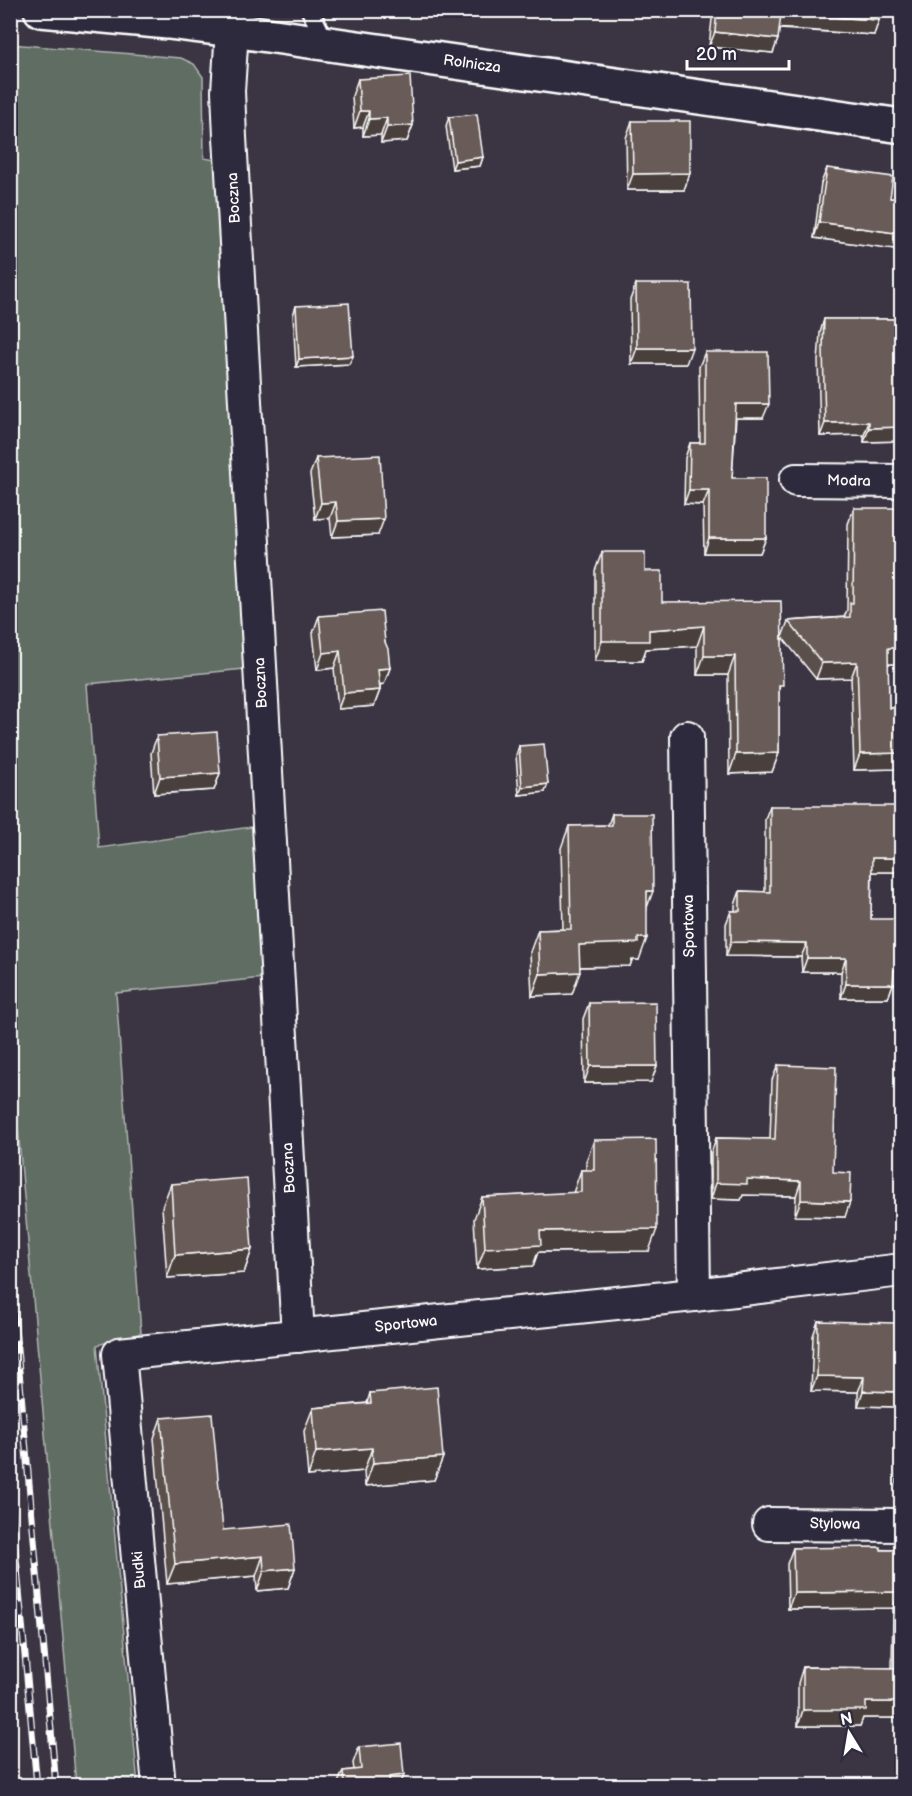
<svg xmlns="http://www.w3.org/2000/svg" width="912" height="1796" viewBox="0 0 912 1796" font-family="'Balsamiq Sans',sans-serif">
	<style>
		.green { fill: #5f6d63; stroke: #afb6b1; stroke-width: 1.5 }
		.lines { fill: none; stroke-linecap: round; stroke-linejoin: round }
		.service-casing { stroke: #fff; stroke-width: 21 }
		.minor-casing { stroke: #fff; stroke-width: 36 }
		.tertiary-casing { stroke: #fff; stroke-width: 38 }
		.service { stroke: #2f2a3d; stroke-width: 16 }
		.minor { stroke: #2f2a3d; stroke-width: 32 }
		.tertiary { stroke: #2f2a3d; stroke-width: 33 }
		.rail-casing { stroke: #fff; stroke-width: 7 }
		.rail { stroke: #2f2a3d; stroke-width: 4.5; stroke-dasharray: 14; stroke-linecap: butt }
		.wall { fill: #5a4f4c; stroke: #fff; stroke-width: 1.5 }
		.shaded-wall { fill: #4a403e; stroke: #fff; stroke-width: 1.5 }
		.building { fill: #695c58; stroke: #fff; stroke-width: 1.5 }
		.labels { text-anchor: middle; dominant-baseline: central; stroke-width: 6; stroke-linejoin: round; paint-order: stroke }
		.street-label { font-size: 15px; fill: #fff; stroke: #2f2a3d }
	</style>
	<rect width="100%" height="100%" fill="#3b3442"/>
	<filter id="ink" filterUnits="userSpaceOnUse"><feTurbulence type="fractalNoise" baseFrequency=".0167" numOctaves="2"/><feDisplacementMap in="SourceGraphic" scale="12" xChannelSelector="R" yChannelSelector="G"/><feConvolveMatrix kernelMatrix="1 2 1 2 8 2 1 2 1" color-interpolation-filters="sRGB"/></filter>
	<g filter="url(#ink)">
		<path class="green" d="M 10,44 L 181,58 L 194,64 L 203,77 L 204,158 L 220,161 L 245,669 L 87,684 L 99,848 L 258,826 L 264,978 L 116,993 L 141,1333 L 97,1345 L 138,1785 L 76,1785 L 11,1049 Z"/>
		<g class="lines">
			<g class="service-casing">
				<path id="service" d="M 310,10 L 326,43"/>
			</g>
			<g class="minor-casing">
				<g id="minor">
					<path d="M 232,30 L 228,91 L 230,137 L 298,1336"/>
					<path d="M 796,480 L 902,481"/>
					<path d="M 687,737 L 694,1295"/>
					<path d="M 769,1524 L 902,1525"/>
					<path d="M 159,1786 L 119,1354 L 694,1295 L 902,1270"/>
				</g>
			</g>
			<g class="tertiary-casing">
				<path id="tertiary" d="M 41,10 L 168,22 L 232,30 L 902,126"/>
			</g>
			<use href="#service" class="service"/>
			<use href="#minor" class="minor"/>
			<use href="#tertiary" class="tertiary"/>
			<g class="rail-casing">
				<g id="rail">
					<path d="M 10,1270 L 56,1786"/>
					<path d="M 10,1492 L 37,1786"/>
				</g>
			</g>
			<use href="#rail" class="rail"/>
		</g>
		<g class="wall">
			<path d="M 713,10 L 880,10 L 879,20 L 874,35 L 779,29 L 778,39 L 773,53 L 709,47 Z"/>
			<path d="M 358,79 L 413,125 L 407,141 L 381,143 L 381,135 L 363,136 L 363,127 L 354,128 L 352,96 Z"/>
			<path d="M 449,117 L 483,157 L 480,166 L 452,169 L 446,126 Z"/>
			<path d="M 632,121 L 690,173 L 684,190 L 627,190 L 626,138 Z"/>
			<path d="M 827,168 L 890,198 L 902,199 L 902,250 L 814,238 L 821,183 Z"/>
			<path d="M 636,284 L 686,364 L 631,364 L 630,300 Z"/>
			<path d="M 296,306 L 353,356 L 349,364 L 296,367 L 293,315 Z"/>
			<path d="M 824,319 L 902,319 L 902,441 L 864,442 L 864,435 L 820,436 L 818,361 L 820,333 Z"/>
			<path d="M 705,352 L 763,418 L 736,418 L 732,478 L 766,538 L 760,553 L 704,553 L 703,505 L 684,504 L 685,458 L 690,443 L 700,443 L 699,367 Z"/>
			<path d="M 316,458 L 378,535 L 332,537 L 330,518 L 315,519 L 310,474 Z"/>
			<path d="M 854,508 L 898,664 L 888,664 L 889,708 L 902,708 L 902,760 L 898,769 L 854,770 L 851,678 L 816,679 L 782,637 L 779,694 L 779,753 L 772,772 L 729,774 L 728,675 L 697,675 L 697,646 L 646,649 L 642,661 L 595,661 L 595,571 L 602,552 L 645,571 L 662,602 L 782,637 L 788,621 L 844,617 L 847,610 L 848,524 Z"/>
			<path d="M 319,616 L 385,642 L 390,668 L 384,684 L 380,685 L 380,690 L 374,706 L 338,709 L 334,668 L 317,670 L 313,633 Z"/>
			<path d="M 157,736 L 220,773 L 214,790 L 154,794 L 151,753 Z"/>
			<path d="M 519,746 L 545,792 L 519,795 L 516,755 Z"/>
			<path d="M 770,806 L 901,858 L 896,872 L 872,872 L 871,919 L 895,933 L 897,984 L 893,984 L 888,998 L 841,998 L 841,972 L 802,972 L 801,957 L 726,956 L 726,924 L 731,911 L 735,911 L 735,905 L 740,891 L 765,892 L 765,819 Z"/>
			<path d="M 612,814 L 647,908 L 639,960 L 632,960 L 630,966 L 580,967 L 572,994 L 532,996 L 530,952 L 538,930 L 563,929 L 561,848 L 569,826 L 608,825 Z"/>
			<path d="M 589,1003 L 651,1082 L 584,1083 L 583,1019 Z"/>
			<path d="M 778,1065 L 833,1172 L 845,1217 L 795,1216 L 796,1196 L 743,1195 L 741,1200 L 711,1199 L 711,1153 L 716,1138 L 770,1139 L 772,1080 Z"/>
			<path d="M 594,1140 L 649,1251 L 538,1252 L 533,1266 L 477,1269 L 474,1219 L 482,1197 L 573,1193 L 581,1170 L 586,1170 L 586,1161 Z"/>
			<path d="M 171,1184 L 252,1249 L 244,1273 L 167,1278 L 162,1207 Z"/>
			<path d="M 818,1321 L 895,1330 L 902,1329 L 902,1486 L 897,1485 L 898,1407 L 858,1406 L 858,1392 L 811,1391 L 813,1336 Z"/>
			<path d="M 370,1393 L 443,1457 L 434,1480 L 365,1486 L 364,1471 L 308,1476 L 304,1431 L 313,1408 L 367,1403 Z"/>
			<path d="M 161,1418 L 223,1530 L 295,1568 L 288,1588 L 257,1591 L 256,1576 L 167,1584 L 154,1438 Z"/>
			<path d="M 793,1548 L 902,1550 L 902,1718 L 863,1718 L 860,1726 L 798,1726 L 798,1683 L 803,1667 L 892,1668 L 893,1608 L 788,1609 L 787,1564 Z"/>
			<path d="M 359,1747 L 404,1775 L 400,1785 L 337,1785 L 343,1771 L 354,1770 L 353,1763 Z"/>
		</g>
		<g class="shaded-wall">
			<path d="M 781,14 L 879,20 L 874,35 L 775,28 Z"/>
			<path d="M 715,32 L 778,39 L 773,53 L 709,47 Z"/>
			<path d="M 360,111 L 369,111 L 363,127 L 354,128 Z"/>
			<path d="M 387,118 L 381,135 L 363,136 L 369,119 Z"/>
			<path d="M 413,125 L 407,141 L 381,143 L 387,127 Z"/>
			<path d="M 483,157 L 480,166 L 452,169 L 455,161 Z"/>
			<path d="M 690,173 L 684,190 L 627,190 L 633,174 Z"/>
			<path d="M 819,222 L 902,234 L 902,250 L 814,238 Z"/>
			<path d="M 637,348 L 692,348 L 686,364 L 631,364 Z"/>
			<path d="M 353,356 L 349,364 L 296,367 L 299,359 Z"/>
			<path d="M 736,404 L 769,404 L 763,418 L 731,418 Z"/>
			<path d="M 869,422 L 864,435 L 820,436 L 825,423 Z"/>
			<path d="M 902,427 L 902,441 L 864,442 L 869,428 Z"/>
			<path d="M 689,490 L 709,490 L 703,505 L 684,504 Z"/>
			<path d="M 336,502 L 330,518 L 315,519 L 321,503 Z"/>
			<path d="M 384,519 L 378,535 L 332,537 L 338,521 Z"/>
			<path d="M 709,538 L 766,538 L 760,553 L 704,553 Z"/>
			<path d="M 704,626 L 697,646 L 646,649 L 642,661 L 595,661 L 602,641 L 649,630 Z"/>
			<path d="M 888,648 L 902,648 L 902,655 L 898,664 L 882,664 Z"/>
			<path d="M 340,651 L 334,668 L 317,670 L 323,653 Z"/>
			<path d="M 704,656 L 735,656 L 728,675 L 697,675 Z"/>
			<path d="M 857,662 L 851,678 L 816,679 L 822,663 Z"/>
			<path d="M 390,668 L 384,684 L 373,685 L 378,669 Z"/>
			<path d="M 380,690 L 374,706 L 338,709 L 344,693 Z"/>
			<path d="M 779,753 L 772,772 L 729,774 L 736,754 Z"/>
			<path d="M 902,753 L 902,760 L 898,769 L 854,770 L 860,754 Z"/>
			<path d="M 220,773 L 214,790 L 154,794 L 160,777 Z"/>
			<path d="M 548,784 L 545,792 L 519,795 L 522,787 Z"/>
			<path d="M 872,858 L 901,858 L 896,872 L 867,872 Z"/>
			<path d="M 647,891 L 653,891 L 645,913 Z"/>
			<path d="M 638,938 L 647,938 L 639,960 L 632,960 L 630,966 L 571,967 L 579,945 Z"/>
			<path d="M 731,942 L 807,943 L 801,957 L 726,956 Z"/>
			<path d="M 807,958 L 846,958 L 841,972 L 802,972 Z"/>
			<path d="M 894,970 L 902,970 L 902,972 L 897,984 L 889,984 Z"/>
			<path d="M 580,972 L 572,994 L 532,996 L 540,974 Z"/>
			<path d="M 846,984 L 893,984 L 888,998 L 841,998 Z"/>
			<path d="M 590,1066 L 657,1066 L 651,1082 L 584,1083 Z"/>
			<path d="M 747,1179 L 801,1181 L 796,1196 L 743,1195 L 741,1200 L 711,1199 L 716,1183 Z"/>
			<path d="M 801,1200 L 850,1202 L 845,1217 L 795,1216 Z"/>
			<path d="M 657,1229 L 649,1251 L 538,1252 L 533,1266 L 477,1269 L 485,1248 L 540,1231 Z"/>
			<path d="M 252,1249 L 244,1273 L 167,1278 L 175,1255 Z"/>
			<path d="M 817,1376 L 864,1377 L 858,1392 L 811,1391 Z"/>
			<path d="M 863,1391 L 902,1392 L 902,1397 L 898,1407 L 858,1406 Z"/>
			<path d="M 372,1448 L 364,1471 L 308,1476 L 316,1452 Z"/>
			<path d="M 443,1457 L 434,1480 L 365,1486 L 373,1463 Z"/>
			<path d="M 902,1472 L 902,1486 L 897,1485 Z"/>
			<path d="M 263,1556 L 256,1576 L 167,1584 L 175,1564 Z"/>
			<path d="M 295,1568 L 288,1588 L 257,1591 L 264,1571 Z"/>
			<path d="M 899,1592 L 893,1608 L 788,1609 L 794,1593 Z"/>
			<path d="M 866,1702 L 902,1702 L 902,1718 L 863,1718 L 860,1726 L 798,1726 L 803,1710 Z"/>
			<path d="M 404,1775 L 400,1785 L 386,1785 L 389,1777 Z"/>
		</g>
		<g class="building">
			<path d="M 717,10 L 880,10 L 879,20 L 781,14 L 778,39 L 715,32 Z"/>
			<path d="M 410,76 L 413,125 L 387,127 L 387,118 L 369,119 L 369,111 L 360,111 L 358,79 Z"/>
			<path d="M 477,114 L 483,157 L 455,161 L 449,117 Z"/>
			<path d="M 632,121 L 690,121 L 690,173 L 633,174 Z"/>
			<path d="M 827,168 L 893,177 L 890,198 L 902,199 L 902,234 L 819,222 Z"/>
			<path d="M 636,284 L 691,284 L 692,348 L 637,348 Z"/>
			<path d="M 349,303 L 353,356 L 299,359 L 296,306 Z"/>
			<path d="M 824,319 L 902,319 L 902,427 L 869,428 L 869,422 L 825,423 L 823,348 Z"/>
			<path d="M 705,352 L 768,352 L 769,404 L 736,404 L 732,478 L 766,478 L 766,538 L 709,538 L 709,490 L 689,490 L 690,443 L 705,443 Z"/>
			<path d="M 380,455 L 384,519 L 338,521 L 336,502 L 321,503 L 316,458 Z"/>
			<path d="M 854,508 L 902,508 L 902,648 L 888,648 L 889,708 L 902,708 L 902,753 L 860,754 L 857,662 L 822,663 L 788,621 L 850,617 L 850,603 L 853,603 Z"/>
			<path d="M 602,552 L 645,552 L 645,571 L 662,571 L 662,602 L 781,601 L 783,685 L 779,685 L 779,753 L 736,754 L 735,656 L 704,656 L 704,626 L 649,630 L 649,641 L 602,641 Z"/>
			<path d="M 382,611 L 385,642 L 388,649 L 390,668 L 378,669 L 380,690 L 344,693 L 340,651 L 323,653 L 319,616 Z"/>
			<path d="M 217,732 L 220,773 L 160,777 L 157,736 Z"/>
			<path d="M 544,744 L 548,784 L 522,787 L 519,746 Z"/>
			<path d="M 770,806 L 901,806 L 901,858 L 872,858 L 871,919 L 896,919 L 895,933 L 902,933 L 902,970 L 894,970 L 893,984 L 846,984 L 846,958 L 807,958 L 807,943 L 731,942 L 731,911 L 740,911 L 740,891 L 770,892 Z"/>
			<path d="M 612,814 L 652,814 L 653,891 L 647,891 L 647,938 L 638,938 L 638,943 L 579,945 L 580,972 L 540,974 L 538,930 L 571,929 L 569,826 L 612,825 Z"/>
			<path d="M 656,1002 L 657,1066 L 590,1066 L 589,1003 Z"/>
			<path d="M 778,1065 L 836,1067 L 833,1172 L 851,1173 L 850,1202 L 801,1200 L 801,1181 L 747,1179 L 747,1184 L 716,1183 L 716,1138 L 775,1139 Z"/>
			<path d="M 656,1139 L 657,1229 L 540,1231 L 541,1245 L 485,1248 L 482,1197 L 581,1192 L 581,1170 L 594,1170 L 594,1140 Z"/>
			<path d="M 247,1178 L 252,1249 L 175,1255 L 171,1184 Z"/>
			<path d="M 818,1321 L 895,1323 L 895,1330 L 902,1329 L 902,1392 L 863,1391 L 864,1377 L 817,1376 Z"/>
			<path d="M 437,1387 L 443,1457 L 373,1463 L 372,1448 L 316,1452 L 313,1408 L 371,1403 L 370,1393 Z"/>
			<path d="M 212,1414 L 223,1530 L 291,1524 L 295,1568 L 264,1571 L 263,1556 L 175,1564 L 161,1418 Z"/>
			<path d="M 881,1547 L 881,1550 L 902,1550 L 902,1702 L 866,1702 L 866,1710 L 803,1710 L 803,1667 L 897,1668 L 899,1592 L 794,1593 L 793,1548 Z"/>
			<path d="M 401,1743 L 404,1775 L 389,1777 L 390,1785 L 344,1785 L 343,1771 L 361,1769 L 359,1747 Z"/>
			<path d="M 790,1781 L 902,1783 L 902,1785 L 790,1785 Z"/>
		</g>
	</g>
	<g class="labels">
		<g class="street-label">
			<text transform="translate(472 64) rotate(8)">Rolnicza</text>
			<text transform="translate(234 198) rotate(-93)">Boczna</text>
			<text transform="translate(849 481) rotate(1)">Modra</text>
			<text transform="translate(261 683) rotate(-93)">Boczna</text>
			<text transform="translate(689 926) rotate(-91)">Sportowa</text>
			<text transform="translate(289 1168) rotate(-93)">Boczna</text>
			<text transform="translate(406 1324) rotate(-6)">Sportowa</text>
			<text transform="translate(835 1524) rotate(1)">Stylowa</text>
			<text transform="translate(139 1570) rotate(-95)">Budki</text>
		</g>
	</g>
	<rect width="912" height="1796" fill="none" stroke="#2f2a3d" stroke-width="36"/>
	<rect x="18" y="18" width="876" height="1760" fill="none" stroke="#fff" stroke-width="2" filter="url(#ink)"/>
	<g transform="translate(849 1733) rotate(349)" stroke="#2f2a3d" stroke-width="4.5" paint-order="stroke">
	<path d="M0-4.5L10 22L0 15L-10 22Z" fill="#ffffff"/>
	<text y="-9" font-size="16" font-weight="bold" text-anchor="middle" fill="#ffffff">N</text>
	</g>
	<path d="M687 60v9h102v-9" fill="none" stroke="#ffffff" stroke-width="3"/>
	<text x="696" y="60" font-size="18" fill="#ffffff" stroke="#2f2a3d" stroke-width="4.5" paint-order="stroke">20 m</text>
</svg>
